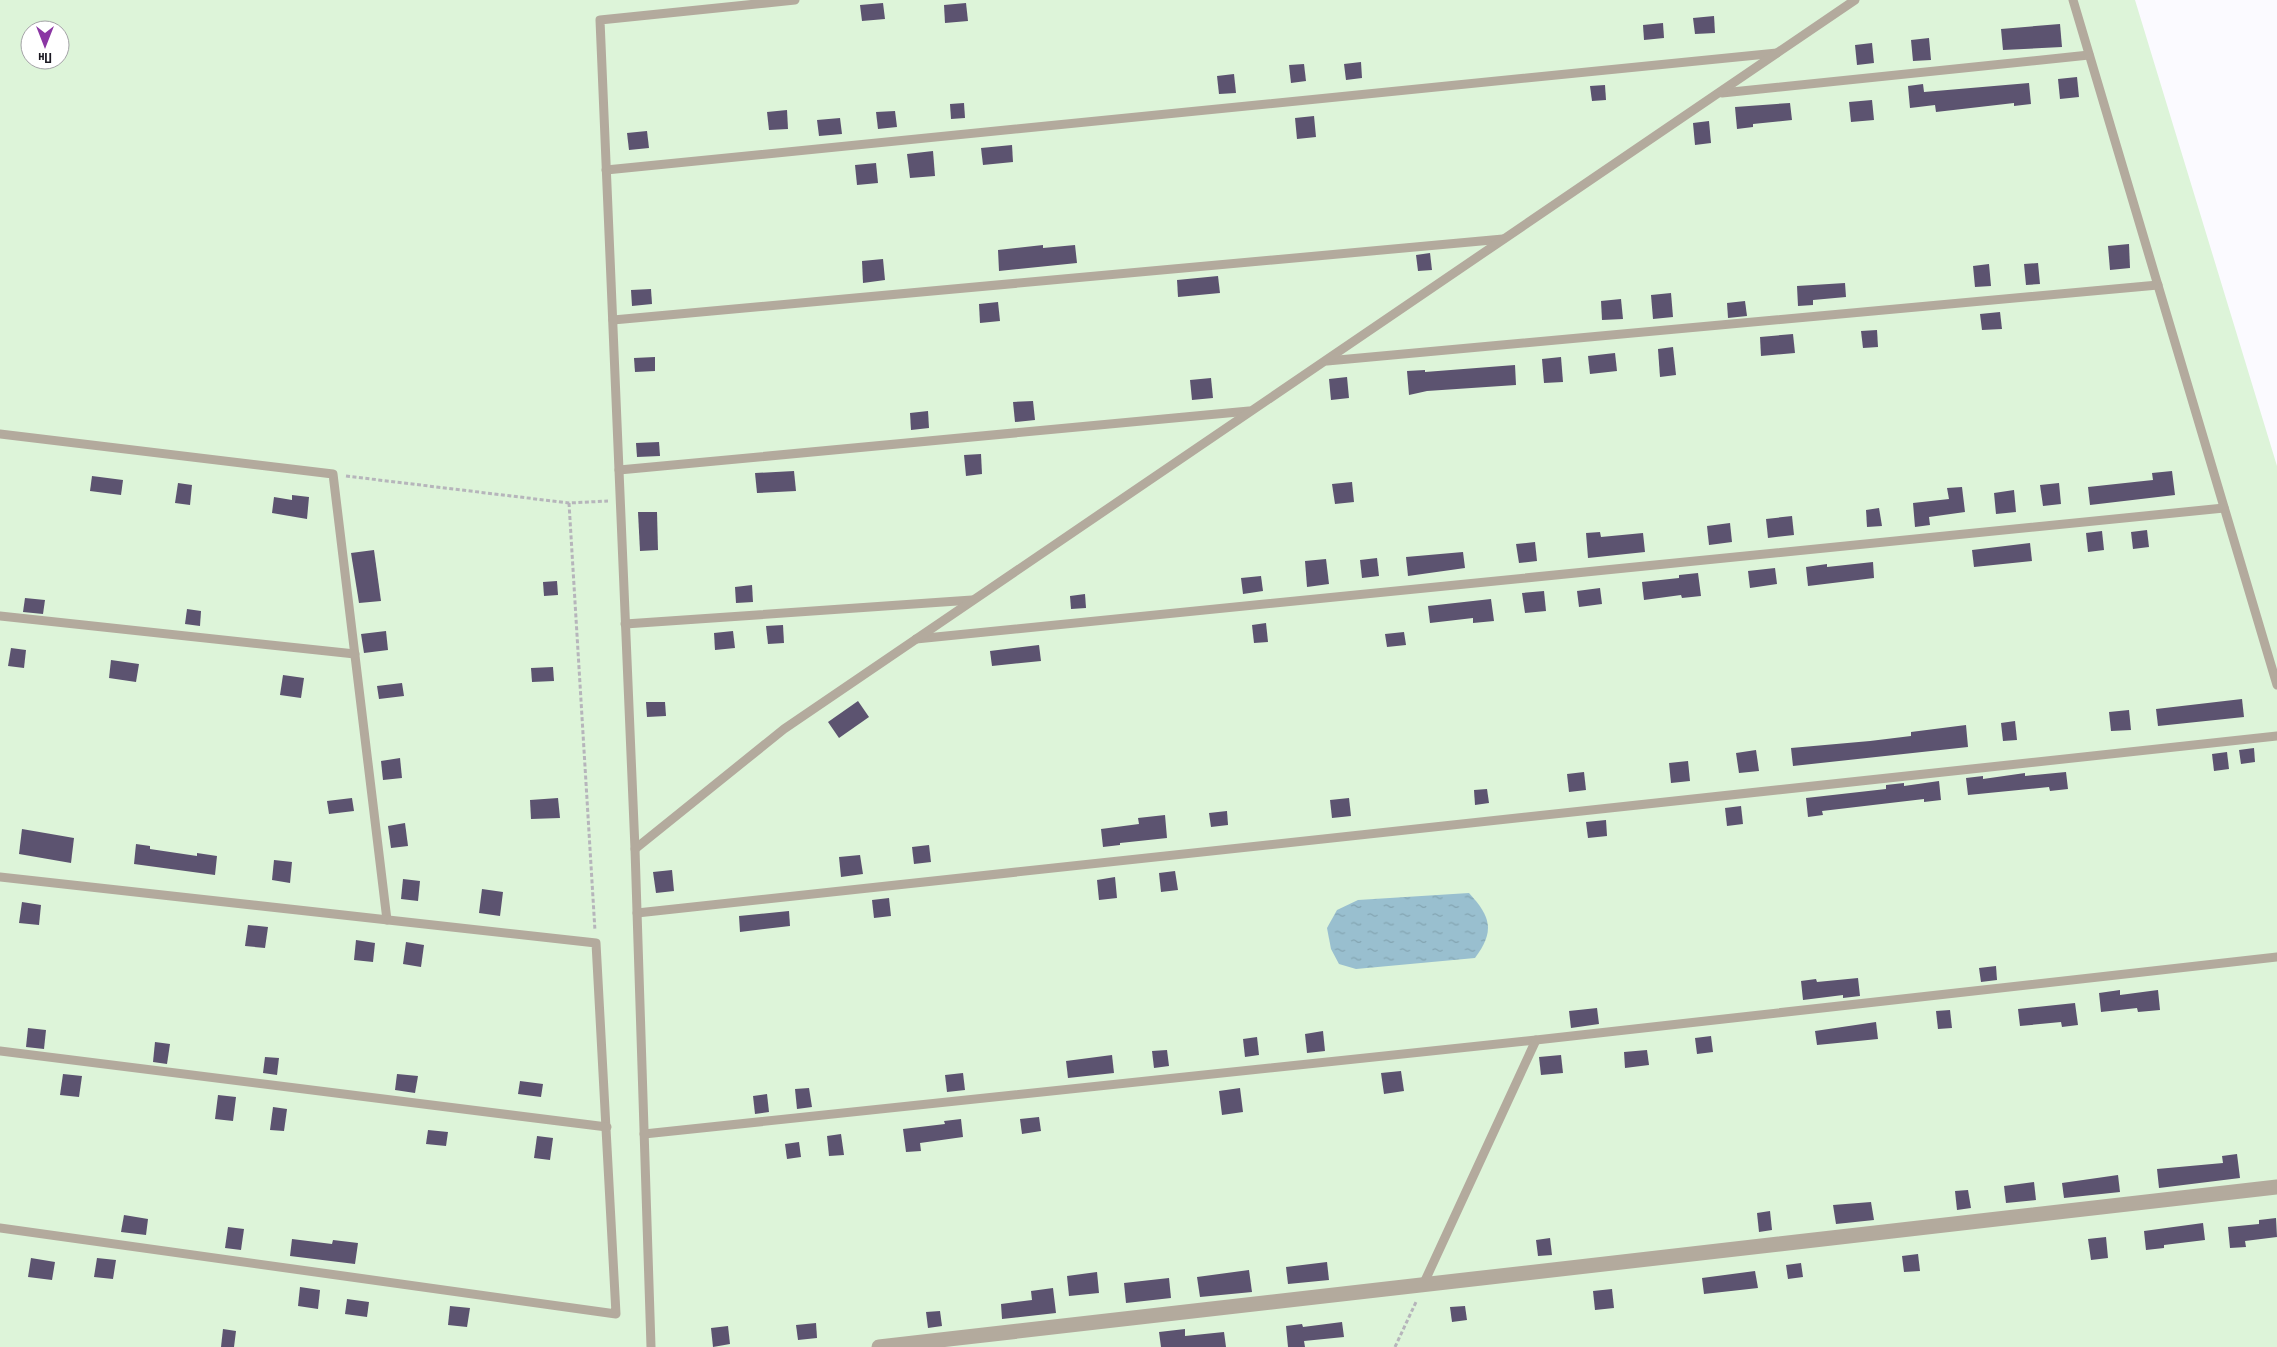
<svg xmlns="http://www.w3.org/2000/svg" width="2277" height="1347" viewBox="0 0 2277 1347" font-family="'PT Sans Narrow',sans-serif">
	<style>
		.green { fill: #ddf4d9; fill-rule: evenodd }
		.water { fill: url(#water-ripples) }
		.building { fill: #5c5370 }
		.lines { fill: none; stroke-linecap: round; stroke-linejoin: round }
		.path { stroke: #b6b5bb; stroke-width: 3; stroke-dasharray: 4 2.5; stroke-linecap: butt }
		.service { stroke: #b3aa9d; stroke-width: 9 }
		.minor { stroke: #b3aa9d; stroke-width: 15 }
	</style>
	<defs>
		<pattern id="water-ripples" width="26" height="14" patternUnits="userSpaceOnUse" patternTransform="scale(1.25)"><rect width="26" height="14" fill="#99bfcf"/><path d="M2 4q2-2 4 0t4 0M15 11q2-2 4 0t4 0" fill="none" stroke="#83a4b1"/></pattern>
	</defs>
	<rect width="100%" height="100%" fill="#fbfaff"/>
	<path class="green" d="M 0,0 L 2135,0 L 2277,466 L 2277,1347 L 0,1347 ZM 30,30 L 60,30 L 60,60 L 30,60 Z"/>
	<path class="water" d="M 1469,893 C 1491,917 1495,931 1475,958 L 1356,969 L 1339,964 L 1331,949 L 1327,928 L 1337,910 L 1358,900 Z"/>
	<g class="building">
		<path d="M 883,3 L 885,19 L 862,21 L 860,5 Z"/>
		<path d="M 966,3 L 968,21 L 945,23 L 944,5 Z"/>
		<path d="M 1714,16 L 1715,33 L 1695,34 L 1693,18 Z"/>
		<path d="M 1663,23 L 1664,38 L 1644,40 L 1643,25 Z"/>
		<path d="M 2060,24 L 2062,47 L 2003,50 L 2001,29 Z"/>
		<path d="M 1929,38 L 1931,60 L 1913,61 L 1911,40 Z"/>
		<path d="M 1872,43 L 1874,63 L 1857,65 L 1855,45 Z"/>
		<path d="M 1361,62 L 1362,78 L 1346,80 L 1344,64 Z"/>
		<path d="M 1304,64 L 1306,81 L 1291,83 L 1289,65 Z"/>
		<path d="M 1234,74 L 1236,93 L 1219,94 L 1217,76 Z"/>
		<path d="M 2077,77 L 2079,97 L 2060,99 L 2058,79 Z"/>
		<path d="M 2029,83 L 2031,104 L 2014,106 L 2014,103 L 1936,112 L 1935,105 L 1910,108 L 1908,86 L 1923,84 L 1924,92 Z"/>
		<path d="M 1605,85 L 1606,100 L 1592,101 L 1590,86 Z"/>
		<path d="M 1872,100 L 1874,120 L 1851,122 L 1849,102 Z"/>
		<path d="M 964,103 L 965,118 L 951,119 L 950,104 Z"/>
		<path d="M 1790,103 L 1792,120 L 1753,124 L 1753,127 L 1737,129 L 1735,107 Z"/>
		<path d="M 787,110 L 788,129 L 769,130 L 767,112 Z"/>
		<path d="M 895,111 L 897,127 L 878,129 L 876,112 Z"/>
		<path d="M 1314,116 L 1316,137 L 1297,139 L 1295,118 Z"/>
		<path d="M 840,118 L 842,134 L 819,136 L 817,120 Z"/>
		<path d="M 1709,121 L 1711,143 L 1695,145 L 1693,123 Z"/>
		<path d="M 647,131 L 649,148 L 629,150 L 627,133 Z"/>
		<path d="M 1012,145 L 1013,162 L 983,165 L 981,148 Z"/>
		<path d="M 933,151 L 935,176 L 910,178 L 907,154 Z"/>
		<path d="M 876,163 L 878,183 L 857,185 L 855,165 Z"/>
		<path d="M 2129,244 L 2130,268 L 2110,270 L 2108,246 Z"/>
		<path d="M 1043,245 L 1043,248 L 1075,245 L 1077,263 L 999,271 L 998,250 Z"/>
		<path d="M 1430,253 L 1432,270 L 1418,271 L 1416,255 Z"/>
		<path d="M 883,259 L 885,280 L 863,283 L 862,261 Z"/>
		<path d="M 2038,263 L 2040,284 L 2026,285 L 2024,264 Z"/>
		<path d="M 1989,264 L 1991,286 L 1975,287 L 1973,266 Z"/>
		<path d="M 1218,276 L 1220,293 L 1178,297 L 1177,280 Z"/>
		<path d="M 1845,283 L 1846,297 L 1813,300 L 1813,305 L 1798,306 L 1797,286 Z"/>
		<path d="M 651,289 L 652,304 L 632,306 L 631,290 Z"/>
		<path d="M 1671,293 L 1673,317 L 1653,319 L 1651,295 Z"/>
		<path d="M 1621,299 L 1623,319 L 1602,320 L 1601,301 Z"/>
		<path d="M 1745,301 L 1747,316 L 1728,318 L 1727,303 Z"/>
		<path d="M 998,302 L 1000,321 L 980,323 L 979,304 Z"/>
		<path d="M 2000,312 L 2002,329 L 1982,330 L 1980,314 Z"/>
		<path d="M 1877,330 L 1878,347 L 1863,348 L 1861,331 Z"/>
		<path d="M 1793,334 L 1795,353 L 1761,356 L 1760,337 Z"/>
		<path d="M 1673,347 L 1676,375 L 1660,377 L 1658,349 Z"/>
		<path d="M 1615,353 L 1617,371 L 1590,374 L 1588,356 Z"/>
		<path d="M 655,357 L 655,371 L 635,372 L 634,358 Z"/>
		<path d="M 1561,357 L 1563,382 L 1544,383 L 1542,359 Z"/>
		<path d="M 1515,365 L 1516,385 L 1427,391 L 1409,395 L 1407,371 L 1425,370 L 1425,372 Z"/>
		<path d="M 1347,377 L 1349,398 L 1331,400 L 1329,379 Z"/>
		<path d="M 1211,378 L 1213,398 L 1192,400 L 1190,380 Z"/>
		<path d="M 1033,401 L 1035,420 L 1015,422 L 1013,402 Z"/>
		<path d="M 928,411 L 929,428 L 911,430 L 910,413 Z"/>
		<path d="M 659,442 L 660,456 L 637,457 L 636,443 Z"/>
		<path d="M 981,454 L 982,474 L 966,476 L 964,455 Z"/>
		<path d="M 794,471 L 796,491 L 757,493 L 755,473 Z"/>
		<path d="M 2172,471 L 2175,495 L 2090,505 L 2088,487 L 2153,480 L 2152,473 Z"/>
		<path d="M 92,476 L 123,480 L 121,495 L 90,491 Z"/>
		<path d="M 1352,482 L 1354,502 L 1335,504 L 1332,484 Z"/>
		<path d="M 178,483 L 192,485 L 190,505 L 175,503 Z"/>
		<path d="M 2059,483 L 2061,504 L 2043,506 L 2040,485 Z"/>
		<path d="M 1962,487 L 1965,512 L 1929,517 L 1930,525 L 1915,527 L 1913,503 L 1949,499 L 1947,488 Z"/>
		<path d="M 2014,490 L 2016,512 L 1996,514 L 1994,493 Z"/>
		<path d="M 292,495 L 309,497 L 307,519 L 272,513 L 274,497 L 292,500 Z"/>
		<path d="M 1879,508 L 1882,526 L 1867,527 L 1866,510 Z"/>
		<path d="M 638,512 L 657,512 L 658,550 L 640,551 Z"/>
		<path d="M 1792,516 L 1794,535 L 1768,538 L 1766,519 Z"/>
		<path d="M 1730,523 L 1732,542 L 1709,545 L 1707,526 Z"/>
		<path d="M 2147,530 L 2149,547 L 2133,549 L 2131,532 Z"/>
		<path d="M 2102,531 L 2104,550 L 2088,552 L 2086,533 Z"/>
		<path d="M 1600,532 L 1601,537 L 1643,533 L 1645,552 L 1588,558 L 1586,533 Z"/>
		<path d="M 1535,542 L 1537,561 L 1519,563 L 1516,544 Z"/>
		<path d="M 2030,543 L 2032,561 L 1974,567 L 1972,550 Z"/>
		<path d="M 374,550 L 381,601 L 359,603 L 351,553 Z"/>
		<path d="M 1463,552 L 1465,568 L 1408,576 L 1406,557 Z"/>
		<path d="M 1377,558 L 1379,576 L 1362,578 L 1360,560 Z"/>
		<path d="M 1326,559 L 1329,584 L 1307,587 L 1305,561 Z"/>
		<path d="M 1873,562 L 1874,578 L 1808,586 L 1806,567 L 1827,564 L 1827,567 Z"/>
		<path d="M 1775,568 L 1777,584 L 1750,588 L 1748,571 Z"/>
		<path d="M 1698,573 L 1701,596 L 1682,598 L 1681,595 L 1644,600 L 1642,582 L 1679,578 L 1679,575 Z"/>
		<path d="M 1261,576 L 1263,591 L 1243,594 L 1241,578 Z"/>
		<path d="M 557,581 L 558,595 L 544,596 L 543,582 Z"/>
		<path d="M 752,585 L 753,602 L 736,603 L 735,587 Z"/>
		<path d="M 1600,588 L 1602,604 L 1579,607 L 1577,591 Z"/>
		<path d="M 1544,591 L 1546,611 L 1525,613 L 1522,593 Z"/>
		<path d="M 1085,594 L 1086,608 L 1071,609 L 1070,596 Z"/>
		<path d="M 25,598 L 45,600 L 43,614 L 23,612 Z"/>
		<path d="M 1491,599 L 1494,621 L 1473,623 L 1473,618 L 1430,623 L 1428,606 Z"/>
		<path d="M 187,609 L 201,611 L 200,626 L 185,624 Z"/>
		<path d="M 1266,623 L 1268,642 L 1254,643 L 1252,625 Z"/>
		<path d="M 783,625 L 784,643 L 768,644 L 766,626 Z"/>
		<path d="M 386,631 L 388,650 L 364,653 L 361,634 Z"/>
		<path d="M 733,631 L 735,648 L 715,650 L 714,633 Z"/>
		<path d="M 1404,632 L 1406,645 L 1387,647 L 1385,634 Z"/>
		<path d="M 1039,645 L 1041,661 L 992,666 L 990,651 Z"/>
		<path d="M 11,648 L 26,650 L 24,668 L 8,666 Z"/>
		<path d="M 111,660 L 139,664 L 136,682 L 109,678 Z"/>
		<path d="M 553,667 L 554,681 L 532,682 L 531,668 Z"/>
		<path d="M 283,675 L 304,678 L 301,698 L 280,695 Z"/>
		<path d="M 402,683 L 404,696 L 379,699 L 377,686 Z"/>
		<path d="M 2242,699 L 2244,717 L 2158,726 L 2156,709 Z"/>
		<path d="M 858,701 L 869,717 L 839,738 L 828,722 Z"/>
		<path d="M 646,702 L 665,702 L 666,716 L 647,717 Z"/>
		<path d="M 2129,710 L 2131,730 L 2111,731 L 2109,712 Z"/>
		<path d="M 2015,721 L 2017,740 L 2003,741 L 2001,723 Z"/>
		<path d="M 1966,725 L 1968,747 L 1793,766 L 1791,748 L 1870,741 L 1911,736 L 1911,732 Z"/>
		<path d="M 2254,748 L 2255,762 L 2241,764 L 2239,750 Z"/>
		<path d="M 1756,750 L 1759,771 L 1739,773 L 1736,753 Z"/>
		<path d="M 2227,752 L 2229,769 L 2214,771 L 2212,754 Z"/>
		<path d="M 400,758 L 402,778 L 383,780 L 381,761 Z"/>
		<path d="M 1688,761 L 1690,781 L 1671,783 L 1669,763 Z"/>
		<path d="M 1584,772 L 1586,790 L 1569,792 L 1567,774 Z"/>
		<path d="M 2066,772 L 2068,789 L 2050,791 L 2049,787 L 1968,795 L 1966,778 L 1983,776 L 1983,779 L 2025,773 L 2025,776 Z"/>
		<path d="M 1939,781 L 1941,800 L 1924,802 L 1924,799 L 1822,811 L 1823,815 L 1808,817 L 1806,798 L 1886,789 L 1886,785 L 1904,783 L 1904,786 Z"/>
		<path d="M 1487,789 L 1489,803 L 1475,805 L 1474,790 Z"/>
		<path d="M 352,798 L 354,811 L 329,814 L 327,801 Z"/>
		<path d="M 558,798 L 560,818 L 531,819 L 530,800 Z"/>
		<path d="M 1349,798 L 1351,816 L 1332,818 L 1330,800 Z"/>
		<path d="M 1741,806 L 1743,824 L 1727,826 L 1725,808 Z"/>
		<path d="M 1227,811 L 1228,825 L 1211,827 L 1209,813 Z"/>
		<path d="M 1165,815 L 1167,838 L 1120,843 L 1120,845 L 1103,847 L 1101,829 L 1139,824 L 1138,818 Z"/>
		<path d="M 1606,820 L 1607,836 L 1588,838 L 1586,822 Z"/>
		<path d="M 405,823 L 408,846 L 391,848 L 388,826 Z"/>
		<path d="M 22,829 L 74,838 L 71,863 L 19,854 Z"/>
		<path d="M 136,844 L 150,846 L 150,849 L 197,856 L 197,853 L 217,856 L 215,875 L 134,864 Z"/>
		<path d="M 929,845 L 931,862 L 914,864 L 912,847 Z"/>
		<path d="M 860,855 L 863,874 L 841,877 L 839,857 Z"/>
		<path d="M 274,860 L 292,862 L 290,883 L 272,880 Z"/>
		<path d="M 672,870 L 674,891 L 656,893 L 653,872 Z"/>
		<path d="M 1175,871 L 1178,890 L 1161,892 L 1159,873 Z"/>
		<path d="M 1115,877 L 1117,898 L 1099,900 L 1097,880 Z"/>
		<path d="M 403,879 L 420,881 L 418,901 L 401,899 Z"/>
		<path d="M 482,889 L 503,892 L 500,916 L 479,913 Z"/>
		<path d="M 889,898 L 891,916 L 874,918 L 872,900 Z"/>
		<path d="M 22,902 L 41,905 L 39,925 L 19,923 Z"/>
		<path d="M 789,911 L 790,926 L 740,932 L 739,916 Z"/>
		<path d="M 248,925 L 268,927 L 265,948 L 245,946 Z"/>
		<path d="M 356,940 L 375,943 L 373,962 L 354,960 Z"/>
		<path d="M 406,942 L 424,945 L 421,967 L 403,964 Z"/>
		<path d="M 1996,966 L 1997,980 L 1981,982 L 1979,968 Z"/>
		<path d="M 1858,978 L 1860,996 L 1843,998 L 1843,995 L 1803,1000 L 1801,981 L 1816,979 L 1817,982 Z"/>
		<path d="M 2120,990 L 2120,995 L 2158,990 L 2160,1010 L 2138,1012 L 2137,1008 L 2101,1012 L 2099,993 Z"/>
		<path d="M 2075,1003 L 2078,1025 L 2062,1027 L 2061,1022 L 2020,1026 L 2018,1009 Z"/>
		<path d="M 1597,1008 L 1599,1024 L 1571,1028 L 1569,1011 Z"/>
		<path d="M 1950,1010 L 1952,1028 L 1938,1029 L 1936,1011 Z"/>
		<path d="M 1876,1022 L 1878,1039 L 1817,1045 L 1815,1031 Z"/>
		<path d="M 28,1028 L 46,1030 L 44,1049 L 26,1047 Z"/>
		<path d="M 1323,1031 L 1325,1051 L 1307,1053 L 1305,1034 Z"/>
		<path d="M 1711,1036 L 1713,1052 L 1697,1054 L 1695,1038 Z"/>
		<path d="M 1257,1037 L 1259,1055 L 1245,1057 L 1243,1039 Z"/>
		<path d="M 155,1042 L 170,1044 L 167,1064 L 153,1062 Z"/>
		<path d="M 1167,1050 L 1169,1066 L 1154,1068 L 1152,1051 Z"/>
		<path d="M 1647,1050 L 1649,1065 L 1625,1068 L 1624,1052 Z"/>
		<path d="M 1112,1055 L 1114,1073 L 1068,1078 L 1066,1061 Z"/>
		<path d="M 1561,1055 L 1563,1073 L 1541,1075 L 1539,1057 Z"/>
		<path d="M 265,1057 L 279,1058 L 277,1075 L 263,1073 Z"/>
		<path d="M 1401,1071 L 1404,1091 L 1384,1094 L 1381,1073 Z"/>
		<path d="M 963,1073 L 965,1090 L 947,1092 L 945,1075 Z"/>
		<path d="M 63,1074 L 82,1076 L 79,1097 L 60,1095 Z"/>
		<path d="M 397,1074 L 418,1076 L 415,1093 L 395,1090 Z"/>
		<path d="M 520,1081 L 543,1084 L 541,1097 L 518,1094 Z"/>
		<path d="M 809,1088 L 812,1107 L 797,1109 L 795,1089 Z"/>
		<path d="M 1240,1088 L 1243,1112 L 1222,1115 L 1219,1091 Z"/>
		<path d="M 767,1094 L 769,1112 L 755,1114 L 753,1096 Z"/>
		<path d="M 218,1095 L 236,1097 L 233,1121 L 215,1119 Z"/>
		<path d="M 273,1107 L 287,1109 L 284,1131 L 270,1130 Z"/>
		<path d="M 1039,1117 L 1041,1131 L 1022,1134 L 1020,1119 Z"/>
		<path d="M 961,1119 L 963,1137 L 920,1143 L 921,1151 L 906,1152 L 903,1129 L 945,1124 L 944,1121 Z"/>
		<path d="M 428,1130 L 448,1132 L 446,1146 L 426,1144 Z"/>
		<path d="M 841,1134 L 844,1155 L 829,1156 L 827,1136 Z"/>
		<path d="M 537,1136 L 553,1138 L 550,1160 L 534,1158 Z"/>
		<path d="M 799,1142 L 801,1157 L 787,1159 L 785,1144 Z"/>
		<path d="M 2237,1154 L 2240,1178 L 2159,1188 L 2157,1169 L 2223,1163 L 2222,1156 Z"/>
		<path d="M 2118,1175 L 2120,1192 L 2064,1198 L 2062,1183 Z"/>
		<path d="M 2034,1182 L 2036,1200 L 2006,1203 L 2004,1186 Z"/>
		<path d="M 1968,1190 L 1971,1208 L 1957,1210 L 1955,1191 Z"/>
		<path d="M 1871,1202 L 1874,1220 L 1836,1224 L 1833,1205 Z"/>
		<path d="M 1770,1211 L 1772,1230 L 1759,1232 L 1757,1213 Z"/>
		<path d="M 124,1215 L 148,1219 L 146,1235 L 121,1232 Z"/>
		<path d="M 2276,1218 L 2277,1237 L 2245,1241 L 2246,1247 L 2230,1248 L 2228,1227 L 2259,1224 L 2259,1220 Z"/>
		<path d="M 2203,1223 L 2205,1240 L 2164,1245 L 2164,1248 L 2146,1250 L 2144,1231 Z"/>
		<path d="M 228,1227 L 244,1229 L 241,1250 L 225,1248 Z"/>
		<path d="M 2106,1237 L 2108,1258 L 2091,1260 L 2088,1239 Z"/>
		<path d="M 1550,1238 L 1552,1255 L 1538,1256 L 1536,1240 Z"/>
		<path d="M 292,1239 L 332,1244 L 333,1240 L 358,1243 L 355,1264 L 290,1256 Z"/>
		<path d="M 1918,1254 L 1920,1271 L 1904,1272 L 1902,1256 Z"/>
		<path d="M 31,1258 L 55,1262 L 52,1280 L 28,1277 Z"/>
		<path d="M 97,1258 L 116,1260 L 113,1279 L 94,1277 Z"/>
		<path d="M 1327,1262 L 1329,1280 L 1288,1284 L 1286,1267 Z"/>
		<path d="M 1801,1263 L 1803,1277 L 1788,1279 L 1786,1265 Z"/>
		<path d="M 1249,1270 L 1252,1292 L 1200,1297 L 1197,1277 Z"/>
		<path d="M 1755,1271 L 1758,1288 L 1704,1294 L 1702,1278 Z"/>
		<path d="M 1097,1272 L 1099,1293 L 1069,1296 L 1067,1276 Z"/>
		<path d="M 1169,1278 L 1171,1298 L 1126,1303 L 1124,1283 Z"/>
		<path d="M 300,1287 L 320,1290 L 318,1309 L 298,1306 Z"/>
		<path d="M 1053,1288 L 1056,1313 L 1002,1319 L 1001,1304 L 1032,1300 L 1031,1291 Z"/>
		<path d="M 1612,1289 L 1614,1308 L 1595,1310 L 1593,1291 Z"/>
		<path d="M 347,1299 L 369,1302 L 367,1317 L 345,1314 Z"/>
		<path d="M 450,1306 L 470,1308 L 467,1327 L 448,1325 Z"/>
		<path d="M 1465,1306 L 1467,1320 L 1452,1322 L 1450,1307 Z"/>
		<path d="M 940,1311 L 942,1326 L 928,1328 L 926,1312 Z"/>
		<path d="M 1342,1322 L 1344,1337 L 1304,1341 L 1305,1347 L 1288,1347 L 1286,1326 L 1302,1324 L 1303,1327 Z"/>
		<path d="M 816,1323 L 817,1338 L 798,1340 L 796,1325 Z"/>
		<path d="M 728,1326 L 730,1344 L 713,1347 L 711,1328 Z"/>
		<path d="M 223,1329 L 236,1331 L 234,1347 L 221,1347 Z"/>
		<path d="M 1185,1329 L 1185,1336 L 1224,1332 L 1226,1347 L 1161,1347 L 1159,1332 Z"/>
	</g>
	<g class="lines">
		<g class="path">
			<path d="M 346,476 L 569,503 L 608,501"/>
			<path d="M 569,503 L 595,931"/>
			<path d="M 1395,1347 L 1416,1302"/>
		</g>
		<g class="service">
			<path d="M 2073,0 L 2277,685"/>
			<path d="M 1722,93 L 2089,55"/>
			<path d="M 606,170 L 1777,53"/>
			<path d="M 613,320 L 1503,239"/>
			<path d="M 1327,361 L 2158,285"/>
			<path d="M 0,434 L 333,474 L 387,920"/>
			<path d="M 619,470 L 1249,411"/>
			<path d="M 0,616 L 355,654"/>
			<path d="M 625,624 L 972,600"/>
			<path d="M 916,639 L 2224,508"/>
			<path d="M 635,849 L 784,729 L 1855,0"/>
			<path d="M 0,877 L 596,943 L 616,1314 L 0,1228"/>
			<path d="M 637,913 L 2277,736"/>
			<path d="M 0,1051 L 607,1127"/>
			<path d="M 644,1134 L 1536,1040 L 2277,957"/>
			<path d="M 1423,1285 L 1536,1040"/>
			<path d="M 651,1347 L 635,849 L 600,20 L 795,0"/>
		</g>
		<path class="minor" d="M 879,1347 L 2277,1187"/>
	</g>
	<g transform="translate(45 45) rotate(180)"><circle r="24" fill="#ffffff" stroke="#a4a3a7"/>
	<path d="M0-4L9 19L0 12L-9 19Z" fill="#8b36a4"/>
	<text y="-8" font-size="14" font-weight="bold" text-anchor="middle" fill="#1b1922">Пн</text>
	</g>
</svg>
